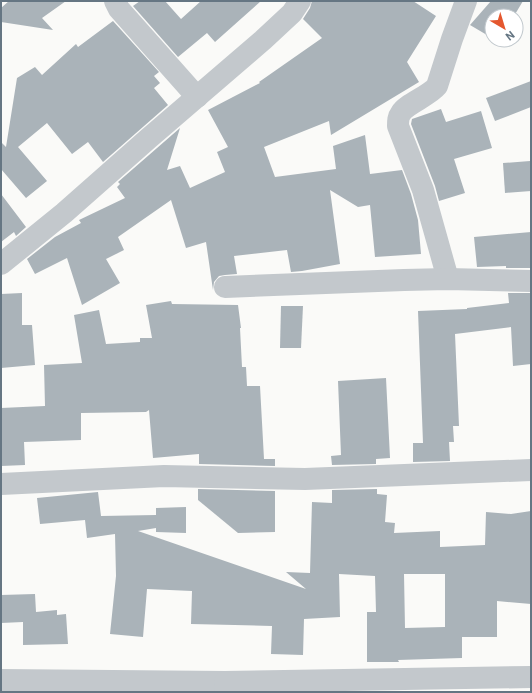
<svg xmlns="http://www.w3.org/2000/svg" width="532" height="693" viewBox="0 0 532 693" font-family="Roboto,sans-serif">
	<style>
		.building { fill: #aab3b9; fill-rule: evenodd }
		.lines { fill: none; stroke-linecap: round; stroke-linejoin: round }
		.minor { stroke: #c3c8cc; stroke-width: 22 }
	</style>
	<rect width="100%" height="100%" fill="#fafaf8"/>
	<g class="building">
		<path d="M 9,1 L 66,1 L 42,18 L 53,30 L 1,22 L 1,8 Z"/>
		<path d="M 140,1 L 165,1 L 181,19 L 201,1 L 261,1 L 215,42 L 207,33 L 178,57 L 133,6 Z"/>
		<path d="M 312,1 L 413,1 L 436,16 L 407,62 L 419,82 L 331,135 L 329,121 L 264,147 L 275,177 L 336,169 L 333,146 L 365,135 L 370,174 L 402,170 L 411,194 L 418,220 L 421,254 L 375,257 L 370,205 L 358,207 L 330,190 L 340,264 L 302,271 L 291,272 L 287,250 L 234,256 L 237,274 L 225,275 L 219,276 L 214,282 L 213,290 L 206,242 L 186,248 L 171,200 L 118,237 L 124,250 L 106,259 L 120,283 L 82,305 L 67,258 L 35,274 L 27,259 L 55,237 L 81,223 L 79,220 L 125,198 L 117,187 L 120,184 L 118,182 L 180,128 L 167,170 L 180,166 L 190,188 L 225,172 L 217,152 L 228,147 L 208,110 L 260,83 L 259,82 L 322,38 L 303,19 L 310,8 Z"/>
		<path d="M 491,1 L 523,1 L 514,16 L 492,16 L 492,38 L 470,25 Z"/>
		<path d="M 113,21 L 159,72 L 154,76 L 160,83 L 154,88 L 168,105 L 103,162 L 88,142 L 72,154 L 47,123 L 18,147 L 47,181 L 26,198 L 1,169 L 1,142 L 6,147 L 17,78 L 35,67 L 42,75 L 76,44 L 78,47 Z"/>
		<path d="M 531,81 L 531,107 L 495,121 L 486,98 Z"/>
		<path d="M 441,109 L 446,122 L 481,111 L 492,148 L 454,159 L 465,193 L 439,201 L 435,186 L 411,124 L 412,119 Z"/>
		<path d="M 530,161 L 531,191 L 505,193 L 503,163 Z"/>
		<path d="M 1,194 L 26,227 L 16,236 L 14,232 L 1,242 Z"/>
		<path d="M 531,232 L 531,268 L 506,268 L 506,266 L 477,267 L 474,237 Z"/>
		<path d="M 22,293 L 22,325 L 32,325 L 35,365 L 1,368 L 1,294 Z"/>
		<path d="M 508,293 L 531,293 L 531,364 L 513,366 L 511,327 L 455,334 L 459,426 L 453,426 L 454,442 L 449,442 L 450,461 L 413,462 L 413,443 L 423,443 L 418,311 L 467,309 L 467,308 L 509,303 Z"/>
		<path d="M 171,301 L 172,304 L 238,305 L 241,328 L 240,328 L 242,367 L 246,367 L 247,386 L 260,386 L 264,459 L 275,459 L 275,466 L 199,464 L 199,454 L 153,458 L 149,410 L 146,412 L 81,413 L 81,440 L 24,442 L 25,465 L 1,466 L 1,408 L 45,406 L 44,365 L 82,363 L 74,315 L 99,310 L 106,344 L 140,342 L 140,338 L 152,338 L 146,305 Z"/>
		<path d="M 281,306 L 303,306 L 301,348 L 280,348 Z"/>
		<path d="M 386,378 L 390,458 L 376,459 L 376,464 L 332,465 L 331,456 L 341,455 L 338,381 Z"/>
		<path d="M 198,489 L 275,491 L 275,532 L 238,533 L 198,500 Z"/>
		<path d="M 377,489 L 377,494 L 387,495 L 385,522 L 395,523 L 394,533 L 440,531 L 440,547 L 485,545 L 486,512 L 511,514 L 531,511 L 531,604 L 497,601 L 497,637 L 462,637 L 462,658 L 398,660 L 399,662 L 367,662 L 367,612 L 376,612 L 375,576 L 339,574 L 340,617 L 304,619 L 303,655 L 271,654 L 272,626 L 191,624 L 192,591 L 147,589 L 143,637 L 110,634 L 116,576 L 115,534 L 87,538 L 85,520 L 40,524 L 37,498 L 98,492 L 101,516 L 156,515 L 156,508 L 186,507 L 186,533 L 156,532 L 156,528 L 138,531 L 306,589 L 286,572 L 310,573 L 312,502 L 332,503 L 332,490 ZM 404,574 L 445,574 L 445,627 L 405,628 Z"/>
		<path d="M 35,594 L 36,612 L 57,610 L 57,615 L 66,614 L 68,644 L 23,645 L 23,622 L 1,623 L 1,595 Z"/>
	</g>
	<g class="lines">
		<g class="minor">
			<path d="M 115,1 L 119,9 L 197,97"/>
			<path d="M 1,264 L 64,213 L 149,138 L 263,40 L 292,13 L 300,1"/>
			<path d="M 448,279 L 423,190 L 398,126 C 398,121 398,117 401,113 C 406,104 429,96 437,86 L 452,39 L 466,1"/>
			<path d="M 225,287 L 404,280 L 448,279 L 531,281"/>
			<path d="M 1,484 L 164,476 L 305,479 L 531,470"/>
			<path d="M 1,680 L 225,682"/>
			<path d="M 226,692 L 225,682 L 531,677"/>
		</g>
	</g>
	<rect width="532" height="693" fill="none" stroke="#657683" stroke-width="4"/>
	<g transform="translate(504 28) rotate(142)"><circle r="19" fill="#ffffff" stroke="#c1c8cd"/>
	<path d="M0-3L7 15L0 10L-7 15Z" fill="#e4572e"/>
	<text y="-6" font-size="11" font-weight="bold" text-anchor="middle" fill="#657683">N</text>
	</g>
</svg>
